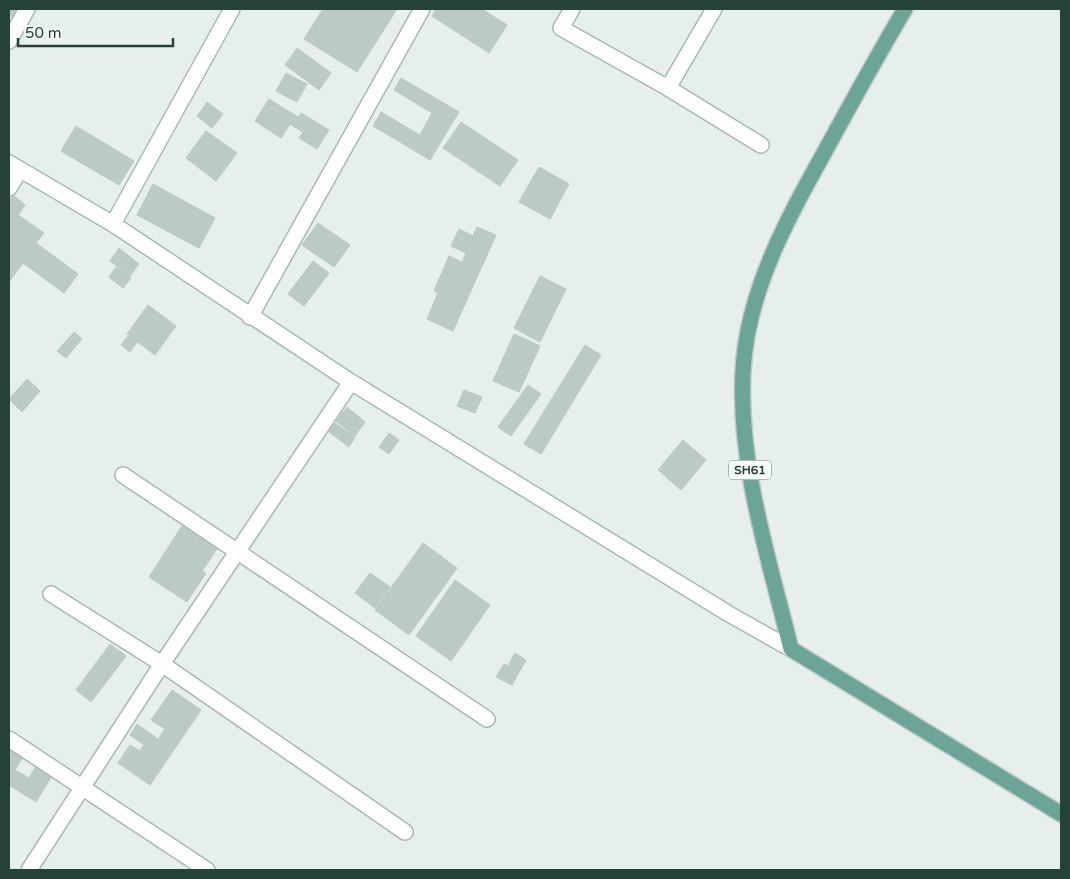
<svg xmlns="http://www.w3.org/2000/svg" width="1070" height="879" viewBox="0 0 1070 879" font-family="'Varela Round',sans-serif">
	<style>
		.building { fill: #bbcac4; stroke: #b8c9c2 }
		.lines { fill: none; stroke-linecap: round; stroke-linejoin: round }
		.street-casing { stroke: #a8b8b2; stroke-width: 18 }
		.secondary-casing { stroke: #a4bbb3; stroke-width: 18 }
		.primary-casing { stroke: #c2cac8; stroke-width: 18 }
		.street { stroke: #fff; stroke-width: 15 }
		.secondary { stroke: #fff; stroke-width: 15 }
		.primary { stroke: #6aa596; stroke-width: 15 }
		.labels { text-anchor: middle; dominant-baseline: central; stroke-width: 4.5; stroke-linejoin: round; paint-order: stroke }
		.shield { fill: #f7fbf9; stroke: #637a73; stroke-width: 1 }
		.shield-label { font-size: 12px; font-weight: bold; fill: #24423a }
	</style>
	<rect width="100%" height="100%" fill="#e6efeb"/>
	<g class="building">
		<path d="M 9,9 L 20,9 L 14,19 L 9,15 Z"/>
		<path d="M 323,9 L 397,9 L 357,72 L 304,39 Z"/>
		<path d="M 436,9 L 482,9 L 507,25 L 489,53 L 432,16 Z"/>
		<path d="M 297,48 L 331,73 L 319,90 L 285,65 Z"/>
		<path d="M 286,73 L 307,84 L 297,102 L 276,91 Z"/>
		<path d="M 401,78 L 459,112 L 430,160 L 373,126 L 381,112 L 420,135 L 432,113 L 394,90 Z"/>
		<path d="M 269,99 L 298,117 L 301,113 L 329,130 L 317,149 L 299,138 L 303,132 L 290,124 L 281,138 L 255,121 Z"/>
		<path d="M 207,102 L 223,114 L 212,128 L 197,116 Z"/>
		<path d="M 461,122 L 518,160 L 500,186 L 443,148 Z"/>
		<path d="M 76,126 L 134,161 L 119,185 L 61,151 Z"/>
		<path d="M 206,131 L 237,153 L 216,181 L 186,158 Z"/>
		<path d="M 539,167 L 569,184 L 550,219 L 519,202 Z"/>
		<path d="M 153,184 L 215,218 L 199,248 L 137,215 Z"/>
		<path d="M 13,195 L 25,205 L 18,215 L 44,233 L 36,243 L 78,274 L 64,293 L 23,263 L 9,282 L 9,201 Z"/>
		<path d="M 318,223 L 350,245 L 334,267 L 302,245 Z"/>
		<path d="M 477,227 L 496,235 L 453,331 L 427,319 L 438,293 L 434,291 L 449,256 L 462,262 L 466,253 L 451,246 L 459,229 L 473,236 Z"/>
		<path d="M 119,248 L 139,264 L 130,276 L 110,261 Z"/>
		<path d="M 313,261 L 329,273 L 304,306 L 288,294 Z"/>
		<path d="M 116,267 L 131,278 L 123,288 L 109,277 Z"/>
		<path d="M 540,276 L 566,289 L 540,342 L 514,328 Z"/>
		<path d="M 148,305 L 176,326 L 155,355 L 127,334 Z"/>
		<path d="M 74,332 L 82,339 L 66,358 L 57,351 Z"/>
		<path d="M 514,334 L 540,346 L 519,392 L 493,381 Z"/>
		<path d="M 128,336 L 137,342 L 130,352 L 121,345 Z"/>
		<path d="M 585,345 L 601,355 L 541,454 L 524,444 Z"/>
		<path d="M 27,379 L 40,391 L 22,412 L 9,399 Z"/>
		<path d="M 528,385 L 541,394 L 511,436 L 498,427 Z"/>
		<path d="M 464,390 L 482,397 L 475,413 L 457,406 Z"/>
		<path d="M 347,407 L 365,422 L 355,436 L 336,421 Z"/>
		<path d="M 335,423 L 355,437 L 349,447 L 329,432 Z"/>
		<path d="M 389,433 L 399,440 L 389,454 L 379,447 Z"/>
		<path d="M 683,440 L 706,460 L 681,490 L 658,470 Z"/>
		<path d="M 182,526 L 217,549 L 202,571 L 206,573 L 187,602 L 149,577 Z"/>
		<path d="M 423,543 L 457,568 L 409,635 L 375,610 Z"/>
		<path d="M 370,573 L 390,587 L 375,608 L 355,593 Z"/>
		<path d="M 455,580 L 490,605 L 451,661 L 416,636 Z"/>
		<path d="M 110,644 L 126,656 L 91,702 L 76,690 Z"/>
		<path d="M 515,653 L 526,660 L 512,685 L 496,677 L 504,664 L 508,666 Z"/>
		<path d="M 172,690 L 201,710 L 150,785 L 118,763 L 130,745 L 140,751 L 144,745 L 130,735 L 137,724 L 158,739 L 165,729 L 151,720 Z"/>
		<path d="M 9,748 L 23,757 L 15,770 L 29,778 L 36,766 L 52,776 L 36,802 L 9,785 Z"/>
	</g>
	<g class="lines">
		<g class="street-casing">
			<g id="street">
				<path d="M 572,9 L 561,28 L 668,88 L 761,145"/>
				<path d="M 9,41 L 27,9"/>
				<path d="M 668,88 L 714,9"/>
				<path d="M 9,188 L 20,170"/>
				<path d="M 113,224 L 232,9"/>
				<path d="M 250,317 L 422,9"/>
				<path d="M 123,475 L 487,719"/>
				<path d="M 51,594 L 162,664 L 405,832"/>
				<path d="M 9,739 L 207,870"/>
				<path d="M 29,870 L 162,664 L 351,382"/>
			</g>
		</g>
		<g class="secondary-casing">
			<path id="secondary" d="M 9,163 L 113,224 L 351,382 L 729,614 L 791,649"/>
		</g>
		<g class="primary-casing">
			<path id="primary" d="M 905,9 C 879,53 854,98 829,144 C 790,214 747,289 743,371 C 738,465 769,559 791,649 L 1061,814"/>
		</g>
		<use href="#street" class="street"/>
		<use href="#secondary" class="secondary"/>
		<use href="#primary" class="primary"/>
	</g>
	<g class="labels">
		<rect class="shield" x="729" y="460.5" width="42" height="19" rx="4"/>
		<g class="shield-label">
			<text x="750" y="470">SH61</text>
		</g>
	</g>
	<rect width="1070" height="879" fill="none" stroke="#24423a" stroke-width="20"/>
	<path d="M18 38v8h155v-8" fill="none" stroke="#24423a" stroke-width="2.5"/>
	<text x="25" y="38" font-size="15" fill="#24423a" stroke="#f7fbf9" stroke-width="4" paint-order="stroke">50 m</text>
</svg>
